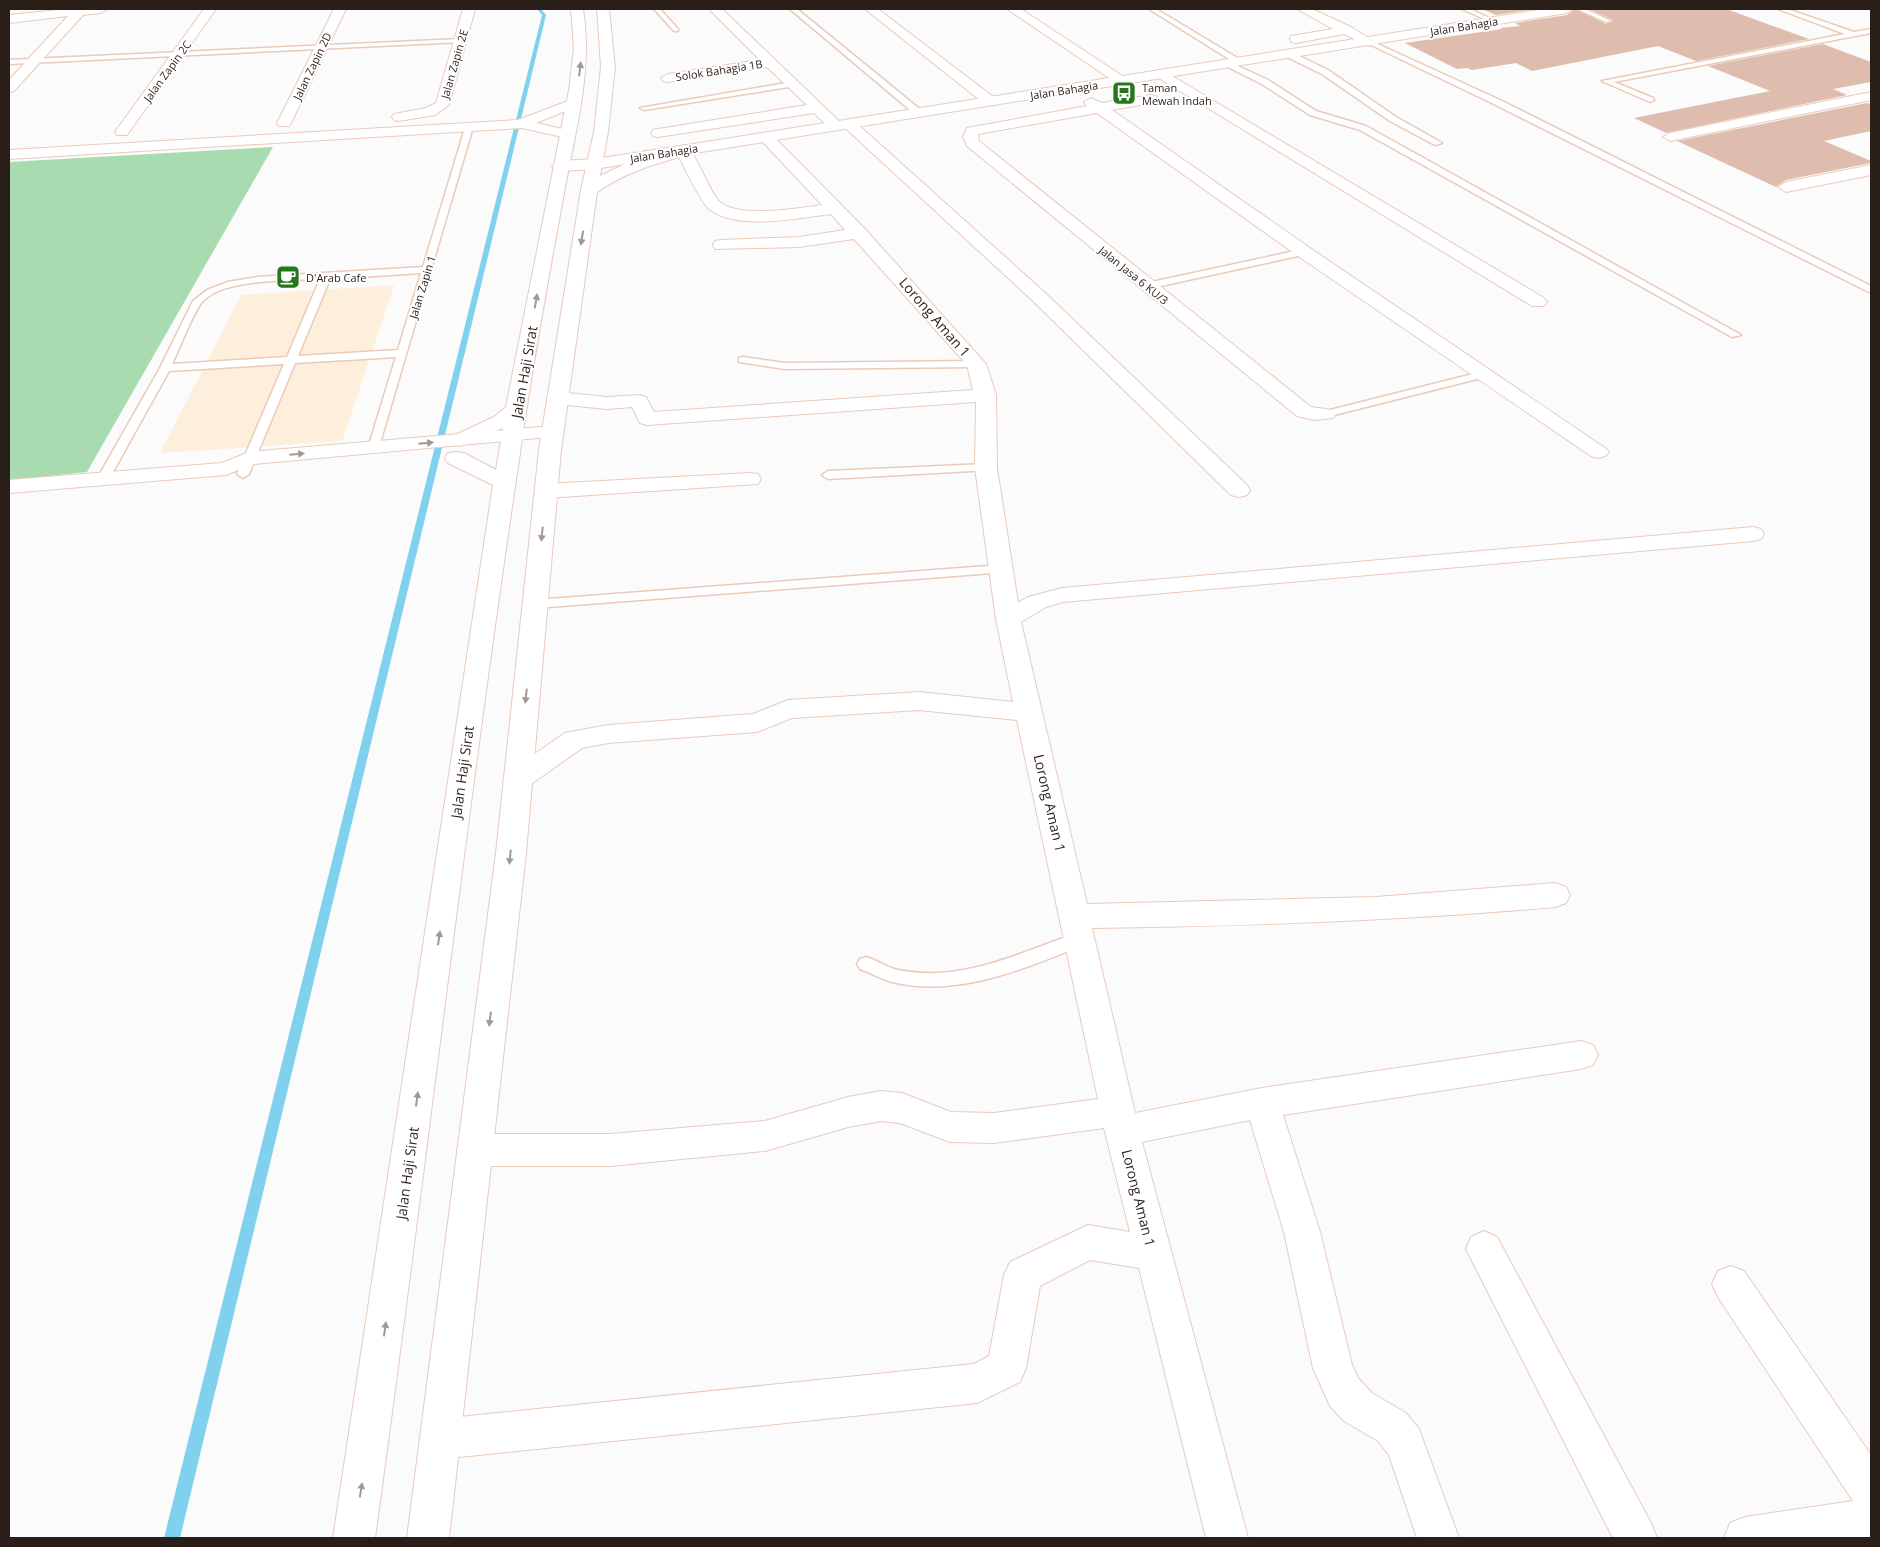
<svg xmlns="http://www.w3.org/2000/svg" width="1880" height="1547" viewBox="0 0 1880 1547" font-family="'Open Sans',sans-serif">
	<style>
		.commercial { fill: #feeedc }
		.green { fill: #a8dcb0 }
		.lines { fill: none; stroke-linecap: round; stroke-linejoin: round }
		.stream { fill: #80d1ed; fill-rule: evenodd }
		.building { fill: #debcae }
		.service-casing { stroke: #eacab9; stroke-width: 3 }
		.minor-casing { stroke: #eacab9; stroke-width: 2 }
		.tertiary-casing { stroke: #eacab9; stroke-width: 2 }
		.secondary-casing { stroke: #eacab9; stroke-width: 2 }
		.service { fill: #fff; fill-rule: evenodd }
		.minor { fill: #fff; fill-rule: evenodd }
		.tertiary { fill: #fff; fill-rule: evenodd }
		.secondary { fill: #fff; fill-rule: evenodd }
		.oneway { fill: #9f9a97 }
		.labels { text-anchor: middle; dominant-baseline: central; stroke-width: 4; stroke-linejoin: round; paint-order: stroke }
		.far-street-label { font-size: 11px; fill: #2a1e18; stroke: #fff }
		.far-poi-label { font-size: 11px; fill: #2a1e18; stroke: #fff; text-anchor: start }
		.street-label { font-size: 14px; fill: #2a1e18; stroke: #fff }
	</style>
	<rect width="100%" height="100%" fill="#fbfbfb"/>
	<path class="commercial" d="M 394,285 L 342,441 L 160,453 L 241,295 Z"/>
	<path class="green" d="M 273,147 L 87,472 L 9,480 L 9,162 Z"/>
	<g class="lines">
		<path class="stream" d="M 537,9 L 541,9 L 546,15 L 180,1538 L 164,1538 L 542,15 Z"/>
	</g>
	<g class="building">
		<path d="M 1482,9 L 1535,9 L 1496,15 Z"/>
		<path d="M 1575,9 L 1606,24 L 1613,20 L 1589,9 L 1726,9 L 1809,39 L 1696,61 L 1658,46 L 1532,71 L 1516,63 L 1472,70 L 1467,68 L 1457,69 L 1405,43 L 1502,29 L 1500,28 L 1520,26 L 1515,23 L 1567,15 Z"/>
		<path d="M 1823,44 L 1871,62 L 1871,82 L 1833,89 L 1847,95 L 1666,133 L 1634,118 L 1770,91 L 1708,66 Z"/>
		<path d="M 1867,103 L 1871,104 L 1871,131 L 1824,141 L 1871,161 L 1871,163 L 1786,180 L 1776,187 L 1677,141 Z"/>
	</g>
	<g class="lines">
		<g class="service-casing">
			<g id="service">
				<path d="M 654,9 L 660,9 L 678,29 L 678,31 L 674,31 Z"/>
				<path d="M 790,9 L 797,9 L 922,111 L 922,115 L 916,115 Z"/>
				<path d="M 1149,9 L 1156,9 L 1244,62 L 1237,64 Z"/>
				<path d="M 1462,9 L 1470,9 L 1496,21 L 1491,22 Z"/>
				<path d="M 1577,9 L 1585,9 L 1611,21 L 1606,22 Z"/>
				<path d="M 1778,9 L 1787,9 L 1854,32 L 1871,29 L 1871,33 L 1614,82 L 1653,98 L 1654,100 L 1650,102 L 1602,81 L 1845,34 Z"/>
				<path d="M 460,39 L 462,42 L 9,64 L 9,60 Z"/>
				<path d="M 1369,40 L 1502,101 L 1871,286 L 1871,293 L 1496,105 L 1367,43 Z"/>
				<path d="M 1285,52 L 1291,52 L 1328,70 L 1396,117 L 1442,143 L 1435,145 L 1390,121 L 1322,74 L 1285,56 Z"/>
				<path d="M 1229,62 L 1268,80 L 1316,111 L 1366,126 L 1741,335 L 1732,337 L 1360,130 L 1310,115 L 1262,84 L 1226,66 L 1225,64 Z"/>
				<path d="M 792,82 L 795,82 L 795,86 L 644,110 L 640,108 Z"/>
				<path d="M 466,125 L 473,127 L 378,450 L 374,451 L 368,448 L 396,357 L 295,363 L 249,474 L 243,478 L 237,474 L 284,364 L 169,371 L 109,479 L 107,482 L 99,482 L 97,479 L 160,368 L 193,301 L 207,290 L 228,282 L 257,277 L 423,267 ZM 421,273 L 398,350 L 298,356 L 330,279 ZM 320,279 L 287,357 L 172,364 C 179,350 193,313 202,302 C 223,278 290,281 320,279 Z"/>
				<path d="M 1304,249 L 1307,250 L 1307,254 L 1147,289 L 1142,286 L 1147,283 Z"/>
				<path d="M 743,357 L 785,363 L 976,361 L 981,364 L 976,367 L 785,369 L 739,362 L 739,358 Z"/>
				<path d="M 1485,371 L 1489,372 L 1489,376 L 1326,417 L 1320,414 L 1322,412 Z"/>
				<path d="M 986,464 L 992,468 L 990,470 L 828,479 L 822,475 L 828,471 Z"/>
				<path d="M 1001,565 L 1007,569 L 1006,572 L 535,608 L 528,604 L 535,600 Z"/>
				<path d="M 1080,932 L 1086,934 L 1088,939 L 1086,944 C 1026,968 958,998 892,982 C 881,979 871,973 860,969 L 857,964 L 860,959 L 866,957 C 876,960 885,966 894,969 C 959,985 1021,952 1080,932 Z"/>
			</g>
		</g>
		<g class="minor-casing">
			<g id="minor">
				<path d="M 69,9 L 107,9 L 101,13 L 83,15 L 14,91 L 9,92 L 9,80 L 68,16 L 9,23 L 9,15 Z"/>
				<path d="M 204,9 L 216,9 L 127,135 L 117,135 L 115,132 Z"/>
				<path d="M 334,9 L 346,9 L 291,123 L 289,126 L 279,126 L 277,123 Z"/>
				<path d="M 463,9 L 475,9 L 449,105 L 435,115 L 399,121 L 394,120 L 392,117 L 394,114 L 426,108 L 436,103 Z"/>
				<path d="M 709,9 L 722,9 L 842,124 L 849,120 L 854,121 L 1043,291 L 1247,485 L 1250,490 L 1247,495 L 1239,497 L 1231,495 L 1031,299 L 843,126 L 836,130 L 831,129 L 814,113 L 658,137 L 653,136 L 651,133 L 653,130 L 658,129 L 807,105 L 767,67 L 668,82 L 663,81 L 661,78 L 668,74 L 760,60 Z"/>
				<path d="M 865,9 L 878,9 L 996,99 L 998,102 L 996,105 L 986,105 Z"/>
				<path d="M 1007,9 L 1021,9 L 1130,81 L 1123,85 L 1118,84 Z"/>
				<path d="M 1297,9 L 1312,9 L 1351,27 L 1375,42 L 1369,46 L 1344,34 L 1296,43 L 1291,42 L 1290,39 L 1291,36 L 1333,29 Z"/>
				<path d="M 1162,70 L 1544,298 L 1547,302 L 1544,306 L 1532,306 L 1157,77 L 1155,74 L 1157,71 Z"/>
				<path d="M 1871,92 L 1871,100 L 1670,141 L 1663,137 L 1670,133 Z"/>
				<path d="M 1151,95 L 1156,96 L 1158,99 L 1156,102 L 1112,110 L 1310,248 L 1605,448 L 1609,452 L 1605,456 L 1598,458 L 1591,456 L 1298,256 L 1097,113 L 978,134 L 979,141 L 1311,407 L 1333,410 L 1336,414 L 1333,418 L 1314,420 L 1297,416 L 967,146 L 963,137 L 967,128 L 1087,106 L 1084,102 L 1091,98 L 1102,103 Z"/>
				<path d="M 573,99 L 580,103 L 578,106 L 536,123 L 572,131 L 574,134 L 572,137 L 567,138 L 522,128 L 9,159 L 9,150 L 518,120 Z"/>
				<path d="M 766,133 L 771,134 L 865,229 L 986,364 L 996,395 L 997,468 L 1018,603 L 1028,597 L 1062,588 L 1753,527 L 1761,529 L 1764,534 L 1761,539 L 1753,541 L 1063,602 L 1046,607 L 1021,622 L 1087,904 L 1376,897 L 1555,883 L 1566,887 L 1570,895 L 1566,903 L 1555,907 C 1401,921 1247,926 1092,928 L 1135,1113 L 1262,1088 L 1581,1041 L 1593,1045 L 1598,1055 L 1593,1065 L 1581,1069 L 1283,1115 L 1320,1232 L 1352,1365 L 1358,1378 L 1372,1393 L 1406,1413 L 1419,1429 L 1459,1538 L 1417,1538 L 1389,1455 L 1378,1441 L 1344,1421 L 1330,1406 L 1313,1368 L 1284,1232 L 1250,1120 L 1142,1142 L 1248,1538 L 1206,1538 L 1139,1268 L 1090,1260 L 1040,1286 L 1026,1368 L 1020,1382 L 977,1403 L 440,1459 L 426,1453 L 420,1439 L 426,1425 L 440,1419 L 974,1364 L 989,1356 L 1004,1275 L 1010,1262 L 1088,1225 L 1130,1232 L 1104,1128 L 994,1143 L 950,1142 L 900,1123 L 881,1121 L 848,1127 L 765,1151 L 610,1166 L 474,1166 L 462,1161 L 457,1150 L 462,1139 L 474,1134 L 610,1134 L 765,1121 L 848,1097 L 881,1091 L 902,1093 L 951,1112 L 994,1113 L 1098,1099 L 1017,720 L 919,710 L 792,718 L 757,732 L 608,743 L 582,748 L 527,787 L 517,790 L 507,787 L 503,780 L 507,773 L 565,733 L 608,725 L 753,714 L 788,700 L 919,692 L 1013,702 L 996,619 L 975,468 L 976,402 L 647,425 L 640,423 L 632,407 L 607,409 L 557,404 L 550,402 L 547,398 L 550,394 L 557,392 L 607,397 L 639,395 L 646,397 L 654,412 L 973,390 L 967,365 L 854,239 L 799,247 L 715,249 L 713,245 L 715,241 L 721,240 L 799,237 L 845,230 L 831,214 C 798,218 736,231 709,209 C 701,202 682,163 676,151 L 679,148 L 689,148 C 700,164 706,183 717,199 C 733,220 799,208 822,205 L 761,140 L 759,137 Z"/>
				<path d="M 1871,165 L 1871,175 L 1786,192 L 1778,187 L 1786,182 Z"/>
				<path d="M 553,426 L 560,428 L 563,432 L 560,436 L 253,464 L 226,475 L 9,493 L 9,480 L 222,463 L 249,452 Z"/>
				<path d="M 750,473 L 758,474 L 761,479 L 758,484 L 546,498 L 538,496 L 535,491 L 538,486 L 546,484 Z"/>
				<path d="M 1484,1231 L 1497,1237 L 1651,1523 L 1657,1538 L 1613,1538 L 1466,1249 L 1471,1237 Z"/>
				<path d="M 1731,1266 L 1744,1271 L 1871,1455 L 1871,1538 L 1724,1538 L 1730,1523 L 1745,1517 L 1853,1501 L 1718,1297 L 1712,1284 L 1718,1271 Z"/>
			</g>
		</g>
		<g class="tertiary-casing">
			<path id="tertiary" d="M 1545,9 L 1573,9 L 1567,13 L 595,169 L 560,171 L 552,166 L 560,161 L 595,159 L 693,144 Z"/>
		</g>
		<g class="secondary-casing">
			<g id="secondary">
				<path d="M 571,9 L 583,9 C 593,72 575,132 564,193 C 548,280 532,367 520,453 C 466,813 425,1177 375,1538 L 333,1538 L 493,485 L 448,463 L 445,458 L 448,453 L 456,452 L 464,453 L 496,470 L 503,428 L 460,446 L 453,444 L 450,440 L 453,436 L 494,417 L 506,407 L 569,90 L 574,49 Z"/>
				<path d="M 597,9 L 609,9 L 615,67 L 608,132 L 600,176 L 629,162 L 688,146 L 693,144 L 701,149 L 698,152 C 659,163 631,169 597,192 L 561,450 L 526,853 L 449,1538 L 407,1538 L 496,853 L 539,450 L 581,190 L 594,132 L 601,67 Z"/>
			</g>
		</g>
		<use href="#service" class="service"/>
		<use href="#minor" class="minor"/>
		<use href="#tertiary" class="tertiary"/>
		<use href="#secondary" class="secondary"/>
	</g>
	<defs><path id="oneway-solid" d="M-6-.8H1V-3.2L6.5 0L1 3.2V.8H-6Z" transform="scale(1.25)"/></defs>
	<g class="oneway">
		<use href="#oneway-solid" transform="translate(580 69) rotate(-83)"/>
		<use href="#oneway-solid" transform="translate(582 238) rotate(99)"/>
		<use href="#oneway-solid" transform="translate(536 301) rotate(-80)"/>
		<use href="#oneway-solid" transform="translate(426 443) rotate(-5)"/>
		<use href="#oneway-solid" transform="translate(297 454) rotate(-5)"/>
		<use href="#oneway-solid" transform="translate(542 534) rotate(96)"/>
		<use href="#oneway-solid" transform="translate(526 696) rotate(96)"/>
		<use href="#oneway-solid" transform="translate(510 857) rotate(96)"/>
		<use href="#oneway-solid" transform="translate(439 938) rotate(-82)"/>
		<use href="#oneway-solid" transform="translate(490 1019) rotate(97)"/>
		<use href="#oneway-solid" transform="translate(417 1099) rotate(-82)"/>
		<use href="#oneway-solid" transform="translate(385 1329) rotate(-82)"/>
		<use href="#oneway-solid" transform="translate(361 1490) rotate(-81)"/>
	</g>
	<defs>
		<g id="bus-square" transform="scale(1.25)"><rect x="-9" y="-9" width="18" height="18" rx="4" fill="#27751c" stroke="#fff"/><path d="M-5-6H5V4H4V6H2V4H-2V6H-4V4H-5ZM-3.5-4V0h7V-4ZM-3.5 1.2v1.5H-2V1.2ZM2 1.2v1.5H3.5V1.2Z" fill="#fff"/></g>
		<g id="cafe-square" transform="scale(1.25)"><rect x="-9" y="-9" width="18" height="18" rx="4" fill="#27751c" stroke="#fff"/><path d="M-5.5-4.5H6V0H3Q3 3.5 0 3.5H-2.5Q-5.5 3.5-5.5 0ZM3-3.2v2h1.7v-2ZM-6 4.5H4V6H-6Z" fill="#fff"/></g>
	</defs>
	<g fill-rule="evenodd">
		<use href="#bus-square" x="1124" y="93"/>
		<use href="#cafe-square" x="288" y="277"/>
	</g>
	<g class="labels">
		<g class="far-street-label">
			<text transform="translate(1464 26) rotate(-9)">Jalan Bahagia</text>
			<text transform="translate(454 64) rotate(-74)">Jalan Zapin 2E</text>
			<text transform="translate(312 66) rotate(-64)">Jalan Zapin 2D</text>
			<text transform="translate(719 70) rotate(-9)">Solok Bahagia 1B</text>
			<text transform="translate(167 71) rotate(-54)">Jalan Zapin 2C</text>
			<text transform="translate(1064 90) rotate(-9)">Jalan Bahagia</text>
			<text transform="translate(664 153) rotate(-9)">Jalan Bahagia</text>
			<text transform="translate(1134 275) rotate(39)">Jalan Jasa 6 KU/3</text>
			<text transform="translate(422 287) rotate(-73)">Jalan Zapin 1</text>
		</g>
		<g class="far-poi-label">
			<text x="1142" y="87">Taman<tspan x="1142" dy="13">Mewah Indah</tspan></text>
			<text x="306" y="277">D'Arab Cafe</text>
		</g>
		<g class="street-label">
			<text transform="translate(935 317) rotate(49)">Lorong Aman 1</text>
			<text transform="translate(524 372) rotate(-80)">Jalan Haji Sirat</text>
			<text transform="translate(462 772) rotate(-82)">Jalan Haji Sirat</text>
			<text transform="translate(1050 803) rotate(77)">Lorong Aman 1</text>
			<text transform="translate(407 1173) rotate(-82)">Jalan Haji Sirat</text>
			<text transform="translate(1139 1198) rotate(76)">Lorong Aman 1</text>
		</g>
	</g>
	<rect width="1880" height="1547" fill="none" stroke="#2a1e18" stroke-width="20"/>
</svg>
